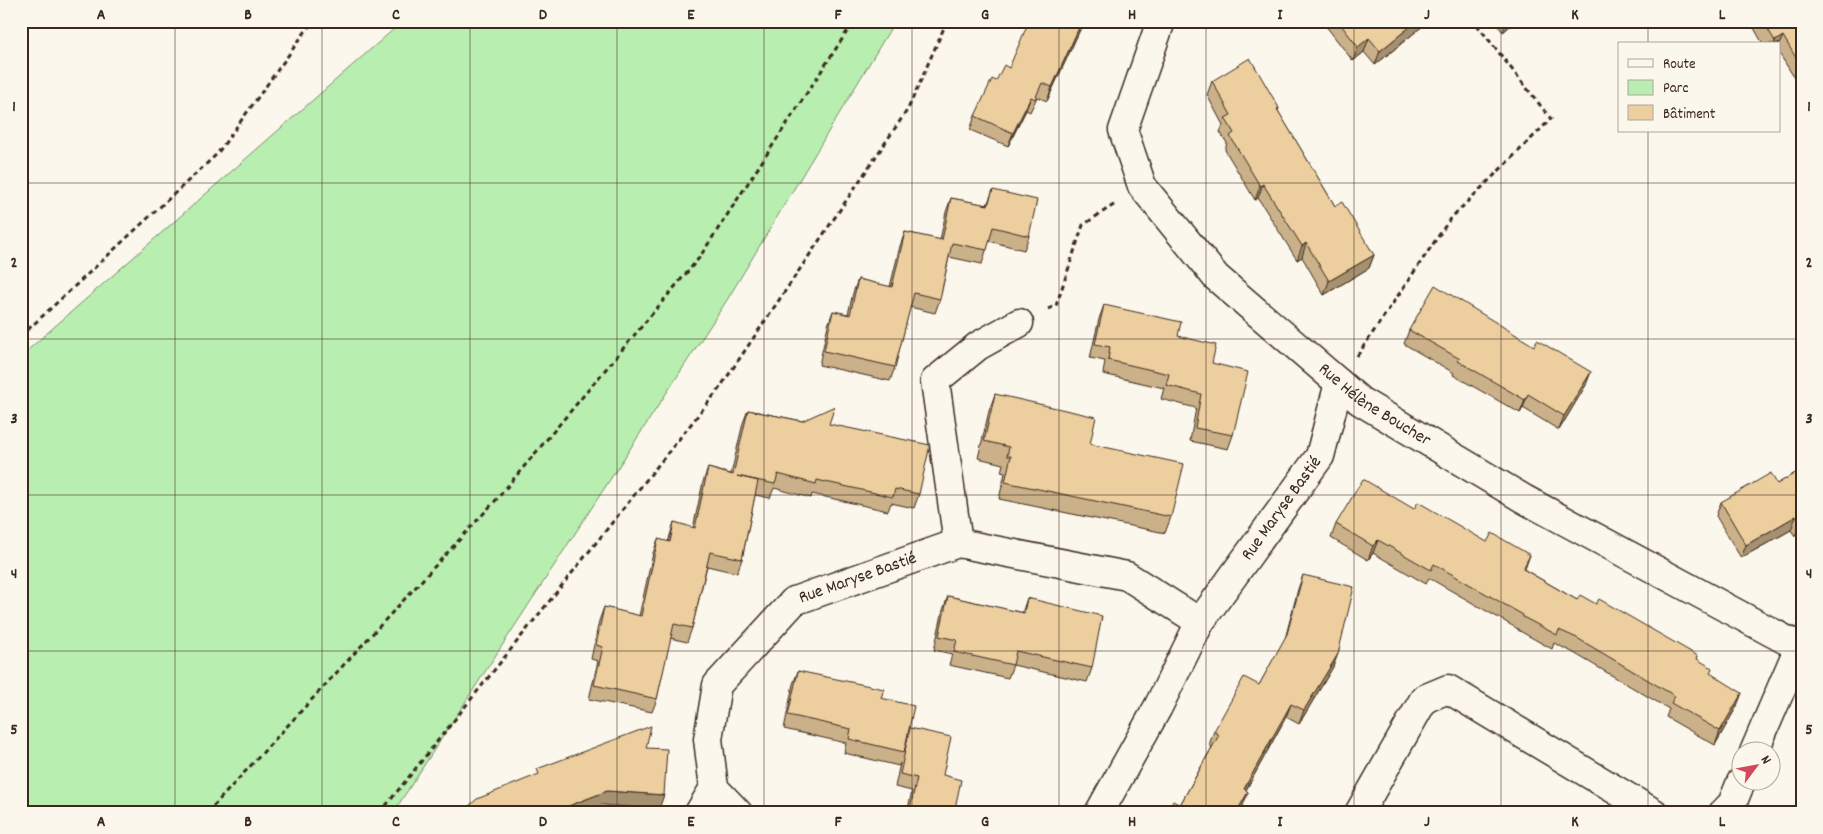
<svg xmlns="http://www.w3.org/2000/svg" width="1823" height="834" viewBox="0 0 1823 834" font-family="Dekko,sans-serif">
	<style>
		.green { fill: #b8efb1; stroke: #7a8c68 }
		.lines { fill: none; stroke-linecap: round; stroke-linejoin: round }
		.minor-casing { stroke: #3b2a1e; stroke-width: 31 }
		.path { stroke: #3b2a1e; stroke-width: 3; stroke-dasharray: 5 4; stroke-linecap: butt }
		.minor { stroke: #fbf7ec; stroke-width: 28 }
		.wall { fill: #cbb189; stroke: #3b2a1e }
		.shaded-wall { fill: #a5906f; stroke: #3b2a1e }
		.building { fill: #ecce9f; stroke: #3b2a1e }
		.grid { fill: none; stroke: #3b2a1e; stroke-width: 1; stroke-opacity: 0.55 }
		.labels { text-anchor: middle; dominant-baseline: central; stroke-width: 4; stroke-linejoin: round; paint-order: stroke }
		.street-label { font-size: 18px; fill: #3b2a1e; stroke: #fbf7ec }
		.neatline { fill: none; stroke: #3b2a1e; stroke-width: 2 }
		.grid-label { font-size: 16px; text-anchor: middle; font-weight: bold; fill: #3b2a1e }
	</style>
	<rect width="100%" height="100%" fill="#fbf7ec"/>
	<filter id="ink" filterUnits="userSpaceOnUse"><feTurbulence type="fractalNoise" baseFrequency=".02" numOctaves="2"/><feDisplacementMap in="SourceGraphic" scale="10" xChannelSelector="R" yChannelSelector="G"/><feConvolveMatrix kernelMatrix="1 2 1 2 8 2 1 2 1" color-interpolation-filters="sRGB"/></filter>
	<g filter="url(#ink)">
		<path class="green" d="M 403,21 L 895,21 L 727,300 L 393,813 L 21,813 L 21,356 Z"/>
		<g class="lines">
			<g class="minor-casing">
				<g id="minor">
					<path id="s1" d="M 1161,21 L 1123,130 L 1142,186 L 1216,277 L 1360,401 L 1524,499 L 1799,647 L 1802,641"/>
					<path d="M 958,543 L 935,381 L 978,346 L 1019,323"/>
					<path d="M 1754,752 L 1799,647 L 1802,648"/>
					<path d="M 714,788 L 738,813"/>
					<path id="s2" d="M 699,813 L 714,788 L 708,739 L 717,685 L 794,601 L 958,543 L 1127,576 L 1200,622"/>
					<path id="s3" d="M 1099,813 L 1158,707 L 1200,622 L 1320,456 L 1339,383"/>
					<path d="M 1359,813 L 1424,699 L 1448,689 L 1654,813"/>
					<path d="M 1723,813 L 1732,804 L 1741,782"/>
				</g>
			</g>
			<g class="path">
				<path d="M 1048,309 L 1056,306 L 1083,225 L 1115,204"/>
				<path d="M 21,336 L 217,154 L 313,21"/>
				<path d="M 1357,356 L 1450,219 L 1551,119 L 1474,21"/>
				<path d="M 207,813 L 496,500 L 699,258 L 854,21"/>
				<path d="M 380,813 L 719,389 L 908,109 L 947,21"/>
			</g>
			<use href="#minor" class="minor"/>
		</g>
		<g class="wall">
			<path d="M 1084,21 L 1047,101 L 1037,97 L 1030,112 L 1026,110 L 1008,146 L 970,130 L 975,116 L 996,81 L 1009,68 Z"/>
			<path d="M 1322,21 L 1425,21 L 1424,25 L 1375,65 L 1364,52 L 1353,61 Z"/>
			<path d="M 1494,21 L 1516,21 L 1503,32 Z"/>
			<path d="M 1750,21 L 1802,21 L 1802,90 L 1779,53 L 1779,44 L 1763,44 Z"/>
			<path d="M 1212,81 L 1279,108 L 1278,111 L 1335,206 L 1374,255 L 1369,268 L 1324,295 L 1302,257 L 1297,260 L 1258,198 L 1255,200 L 1225,150 L 1227,143 L 1220,132 L 1223,125 L 1207,95 Z"/>
			<path d="M 993,190 L 1029,236 L 1024,250 L 989,241 L 982,264 L 949,257 L 940,299 L 935,313 L 910,307 L 895,367 L 890,381 L 819,365 L 828,325 L 833,311 L 848,314 L 853,293 L 858,279 L 890,287 L 900,246 L 905,232 L 940,240 L 946,212 L 951,198 L 987,205 Z"/>
			<path d="M 1104,305 L 1178,336 L 1212,363 L 1233,435 L 1228,449 L 1190,441 L 1196,408 L 1161,399 L 1164,388 L 1103,374 L 1105,361 L 1090,358 L 1099,319 Z"/>
			<path d="M 1409,330 L 1586,385 L 1559,430 L 1523,408 L 1520,413 L 1453,375 L 1454,373 L 1404,344 Z"/>
			<path d="M 995,394 L 1090,444 L 1171,517 L 1165,533 L 999,499 L 1005,473 L 1001,472 L 1003,464 L 978,458 L 989,411 Z"/>
			<path d="M 748,410 L 802,421 L 829,424 L 919,494 L 914,508 L 891,503 L 888,511 L 812,494 L 811,498 L 774,488 L 770,498 L 755,495 L 742,559 L 737,573 L 707,566 L 692,628 L 687,642 L 670,638 L 657,699 L 652,712 L 589,699 L 598,661 L 591,659 L 599,621 L 604,607 L 639,616 L 653,553 L 658,539 L 668,542 L 674,522 L 693,528 L 703,482 L 708,468 L 731,474 L 743,423 Z"/>
			<path d="M 1802,469 L 1802,533 L 1795,536 L 1791,530 L 1741,558 L 1716,516 L 1721,502 L 1777,484 Z"/>
			<path d="M 1414,509 L 1525,570 L 1577,600 L 1698,656 L 1697,659 L 1737,706 L 1715,745 L 1666,717 L 1669,709 L 1572,652 L 1554,643 L 1552,649 L 1518,630 L 1518,629 L 1429,578 L 1426,584 L 1373,553 L 1368,560 L 1331,538 L 1336,524 Z"/>
			<path d="M 1303,575 L 1333,667 L 1299,724 L 1286,717 L 1246,790 L 1248,792 L 1243,805 L 1239,813 L 1166,813 L 1180,805 L 1212,747 L 1209,745 L 1214,731 L 1259,685 L 1285,639 L 1298,589 Z"/>
			<path d="M 948,596 L 1022,613 L 1027,598 L 1092,668 L 1087,682 L 1013,665 L 1008,678 L 949,665 L 952,654 L 934,650 L 943,610 Z"/>
			<path d="M 798,671 L 881,698 L 909,730 L 943,775 L 954,813 L 907,813 L 912,791 L 895,787 L 900,763 L 899,766 L 844,753 L 846,743 L 784,729 L 793,684 Z"/>
		</g>
		<g class="shaded-wall">
			<path d="M 1082,21 L 1084,21 L 1047,101 L 1052,87 Z"/>
			<path d="M 1417,21 L 1425,21 L 1424,25 L 1375,65 L 1380,51 Z"/>
			<path d="M 1507,21 L 1516,21 L 1503,32 Z"/>
			<path d="M 1783,36 L 1779,45 L 1779,44 L 1774,44 L 1775,41 Z"/>
			<path d="M 1369,38 L 1364,52 L 1353,61 L 1358,47 Z"/>
			<path d="M 1031,97 L 1026,110 L 1008,146 L 1013,133 Z"/>
			<path d="M 1263,184 L 1258,198 L 1255,200 L 1260,186 Z"/>
			<path d="M 1306,243 L 1302,257 L 1297,260 L 1302,246 Z"/>
			<path d="M 1374,255 L 1369,268 L 1324,295 L 1329,281 Z"/>
			<path d="M 1591,372 L 1586,385 L 1559,430 L 1564,416 Z"/>
			<path d="M 1528,394 L 1523,408 L 1520,413 L 1525,400 Z"/>
			<path d="M 1796,516 L 1791,530 L 1741,558 L 1746,545 Z"/>
			<path d="M 1802,522 L 1802,533 L 1795,536 L 1800,523 Z"/>
			<path d="M 1378,540 L 1373,553 L 1368,560 L 1373,546 Z"/>
			<path d="M 1530,555 L 1525,569 L 1518,582 L 1523,569 Z"/>
			<path d="M 1338,654 L 1333,667 L 1299,724 L 1304,710 Z"/>
			<path d="M 1742,693 L 1737,706 L 1715,745 L 1720,731 Z"/>
			<path d="M 1291,704 L 1286,717 L 1239,803 L 1244,789 Z"/>
			<path d="M 607,791 L 664,795 L 659,809 L 602,805 L 581,813 L 553,813 L 553,812 Z"/>
			<path d="M 1248,792 L 1243,805 L 1239,813 L 1236,813 Z"/>
		</g>
		<g class="building">
			<path d="M 1029,21 L 1082,21 L 1052,87 L 1042,83 L 1035,99 L 1031,97 L 1013,133 L 975,116 L 992,79 L 996,81 L 1004,65 L 1009,68 Z"/>
			<path d="M 1338,21 L 1417,21 L 1380,51 L 1369,38 L 1358,47 Z"/>
			<path d="M 1763,21 L 1802,21 L 1802,68 L 1783,36 L 1775,41 Z"/>
			<path d="M 1250,58 L 1279,108 L 1277,109 L 1335,206 L 1342,202 L 1374,255 L 1329,281 L 1306,243 L 1302,246 L 1263,184 L 1260,186 L 1230,136 L 1234,133 L 1225,118 L 1231,115 L 1212,81 Z"/>
			<path d="M 993,190 L 1037,200 L 1029,236 L 993,227 L 987,250 L 952,243 L 940,299 L 914,293 L 895,367 L 824,351 L 833,311 L 850,315 L 858,279 L 892,287 L 905,232 L 942,240 L 951,198 L 988,205 Z"/>
			<path d="M 1435,285 L 1534,346 L 1537,340 L 1591,372 L 1564,416 L 1528,394 L 1525,400 L 1458,361 L 1460,359 L 1409,330 Z"/>
			<path d="M 1104,305 L 1181,322 L 1178,336 L 1216,345 L 1212,363 L 1248,372 L 1233,435 L 1195,428 L 1201,394 L 1166,385 L 1169,374 L 1108,360 L 1110,347 L 1095,344 Z"/>
			<path d="M 995,394 L 1096,417 L 1090,444 L 1184,464 L 1171,517 L 1005,482 L 1011,456 L 1007,456 L 1009,447 L 984,441 Z"/>
			<path d="M 835,406 L 829,424 L 930,445 L 919,494 L 895,489 L 893,497 L 817,480 L 816,484 L 778,474 L 775,484 L 737,476 L 758,481 L 742,559 L 710,552 L 692,628 L 674,624 L 657,699 L 594,685 L 603,647 L 596,645 L 604,607 L 641,616 L 658,539 L 670,542 L 674,522 L 695,528 L 708,468 L 733,475 L 748,410 L 802,421 Z"/>
			<path d="M 1802,469 L 1802,522 L 1800,523 L 1796,516 L 1746,545 L 1721,502 L 1771,473 L 1777,484 Z"/>
			<path d="M 1363,479 L 1414,509 L 1418,502 L 1487,542 L 1492,533 L 1530,555 L 1523,569 L 1577,600 L 1580,595 L 1596,604 L 1599,599 L 1698,656 L 1697,659 L 1712,668 L 1710,673 L 1742,693 L 1720,731 L 1671,703 L 1675,696 L 1577,638 L 1559,630 L 1557,635 L 1523,617 L 1523,615 L 1434,564 L 1431,570 L 1378,540 L 1373,546 L 1336,524 Z"/>
			<path d="M 1303,575 L 1354,587 L 1338,654 L 1304,710 L 1291,704 L 1244,789 L 1248,792 L 1236,813 L 1166,813 L 1173,801 L 1180,805 L 1219,735 L 1214,731 L 1244,677 L 1259,685 L 1287,634 Z"/>
			<path d="M 948,596 L 1024,613 L 1027,598 L 1102,616 L 1092,668 L 1016,651 L 1013,665 L 954,652 L 957,640 L 939,636 Z"/>
			<path d="M 798,671 L 884,689 L 881,698 L 914,706 L 904,752 L 849,739 L 851,729 L 788,715 Z"/>
			<path d="M 651,726 L 646,748 L 667,749 L 664,795 L 607,791 L 553,812 L 553,813 L 461,813 L 477,799 L 539,774 L 537,769 Z"/>
			<path d="M 910,728 L 951,737 L 943,775 L 961,780 L 954,813 L 909,813 L 917,778 L 900,774 Z"/>
		</g>
	</g>
	<path class="grid" d="M 175,21 L 175,813M 322,21 L 322,813M 470,21 L 470,813M 617,21 L 617,813M 764,21 L 764,813M 912,21 L 912,813M 1059,21 L 1059,813M 1206,21 L 1206,813M 1354,21 L 1354,813M 1501,21 L 1501,813M 1648,21 L 1648,44M 1648,131 L 1648,813M 21,183 L 1802,183M 21,339 L 1802,339M 21,495 L 1802,495M 21,651 L 1802,651"/>
	<g class="labels">
		<g class="street-label">
			<text stroke="none"><textPath href="#s1" startOffset="496">Rue Hélène Boucher</textPath></text>
			<text stroke="none"><textPath href="#s3" startOffset="356">Rue Maryse Bastié</textPath></text>
			<text stroke="none"><textPath href="#s2" startOffset="315">Rue Maryse Bastié</textPath></text>
		</g>
	</g>
	<rect width="1823" height="834" fill="none" stroke="#fbf7ec" stroke-width="55"/>
	<rect x="1618" y="42" width="162" height="90" fill="#fbf7ec" stroke="#aea59a"/>
	<rect x="1628" y="59" width="25" height="8" fill="#fbf7ec" stroke="#aea59a"/>
	<text x="1663" y="68" font-size="15" fill="#3b2a1e">Route</text>
	<rect x="1628" y="80" width="25" height="15" fill="#b8efb1" stroke="#aea59a"/>
	<text x="1663" y="92" font-size="15" fill="#3b2a1e">Parc</text>
	<rect x="1628" y="105" width="25" height="15" fill="#ecce9f" stroke="#aea59a"/>
	<text x="1663" y="118" font-size="15" fill="#3b2a1e">Bâtiment</text>
	<g transform="translate(1756 766) rotate(58)"><circle r="24" fill="#fbf7ec" stroke="#aea59a"/>
	<path d="M0-4L9 19L0 12L-9 19Z" fill="#d1495b"/>
	<text y="-8" font-size="14" font-weight="bold" text-anchor="middle" fill="#3b2a1e">N</text>
	</g>
	<rect x="28" y="28" width="1768" height="778" class="neatline"/>
	<g class="grid-label">
		<text x="101" y="19">A</text>
		<text x="248" y="19">B</text>
		<text x="396" y="19">C</text>
		<text x="543" y="19">D</text>
		<text x="691" y="19">E</text>
		<text x="838" y="19">F</text>
		<text x="985" y="19">G</text>
		<text x="1132" y="19">H</text>
		<text x="1280" y="19">I</text>
		<text x="1427" y="19">J</text>
		<text x="1575" y="19">K</text>
		<text x="1722" y="19">L</text>
		<text x="14" y="111">1</text>
		<text x="1809" y="111">1</text>
		<text x="14" y="267">2</text>
		<text x="1809" y="267">2</text>
		<text x="14" y="423">3</text>
		<text x="1809" y="423">3</text>
		<text x="14" y="578">4</text>
		<text x="1809" y="578">4</text>
		<text x="14" y="734">5</text>
		<text x="1809" y="734">5</text>
		<text x="101" y="826">A</text>
		<text x="248" y="826">B</text>
		<text x="396" y="826">C</text>
		<text x="543" y="826">D</text>
		<text x="691" y="826">E</text>
		<text x="838" y="826">F</text>
		<text x="985" y="826">G</text>
		<text x="1132" y="826">H</text>
		<text x="1280" y="826">I</text>
		<text x="1427" y="826">J</text>
		<text x="1575" y="826">K</text>
		<text x="1722" y="826">L</text>
	</g>
</svg>
